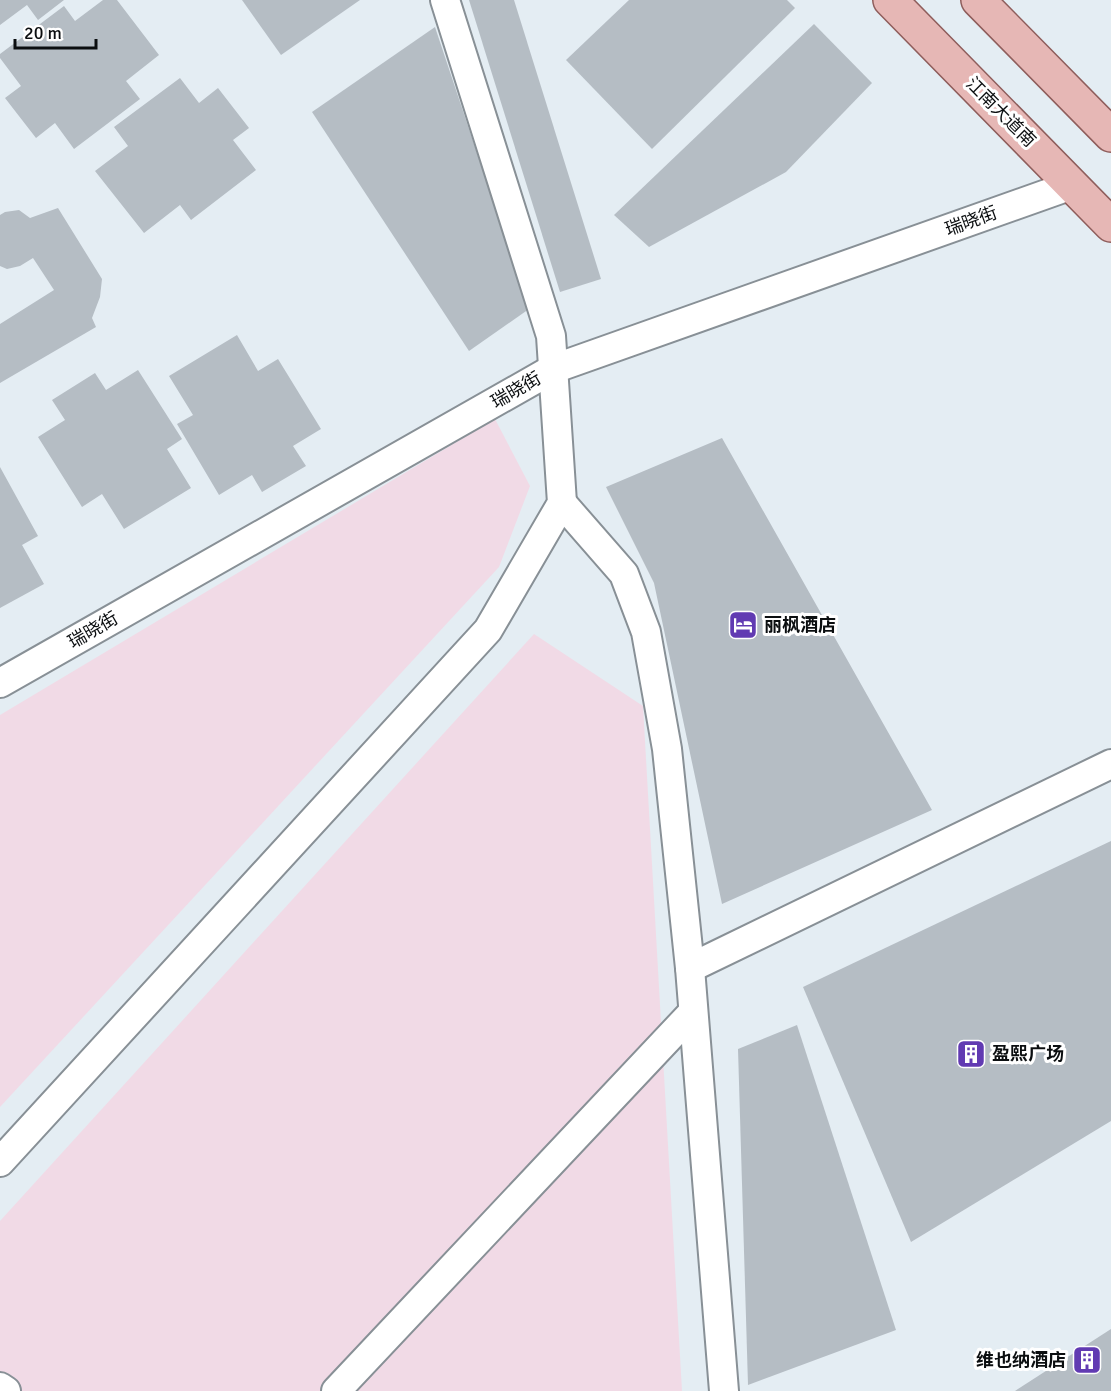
<svg xmlns="http://www.w3.org/2000/svg" width="1111" height="1391" viewBox="0 0 1111 1391" font-family="Signika,'Noto Sans SC',sans-serif">
	<style>
		.industrial { fill: #f1dae6 }
		.building { fill: #b5bdc4 }
		.lines { fill: none; stroke-linecap: round; stroke-linejoin: round }
		.minor-casing { stroke: #889096; stroke-width: 32 }
		.major-casing { stroke: #8e5d5b; stroke-width: 36 }
		.minor { stroke: #fff; stroke-width: 28 }
		.major { stroke: #e6b7b5; stroke-width: 33 }
		.labels { text-anchor: middle; dominant-baseline: central; stroke-width: 6; stroke-linejoin: round; paint-order: stroke }
		.street-label { font-size: 18px; fill: #0b0e10; stroke: #fff }
		.poi-label { font-size: 18px; font-weight: bold; fill: #0b0e10; stroke: #fff; text-anchor: start }
	</style>
	<rect width="100%" height="100%" fill="#e4edf3"/>
	<g class="industrial">
		<path d="M 495,419 L 530,486 L 499,567 L 0,1107 L 0,715 Z"/>
		<path d="M 534,634 L 643,706 L 682,1391 L 0,1391 L 0,1221 Z"/>
	</g>
	<g class="building">
		<path d="M 0,0 L 64,0 L 38,20 L 27,5 L 0,25 Z"/>
		<path d="M 103,0 L 117,0 L 159,55 L 126,81 L 140,99 L 74,149 L 55,123 L 36,138 L 5,98 L 21,86 L 0,58 L 0,54 L 64,6 L 75,21 Z"/>
		<path d="M 242,0 L 360,0 L 281,55 Z"/>
		<path d="M 469,0 L 514,0 L 601,279 L 560,292 Z"/>
		<path d="M 629,0 L 787,0 L 795,8 L 652,149 L 566,60 Z"/>
		<path d="M 814,24 L 872,83 L 786,172 L 649,247 L 614,215 Z"/>
		<path d="M 435,27 L 529,309 L 469,351 L 312,112 Z"/>
		<path d="M 180,78 L 199,103 L 218,88 L 249,128 L 233,140 L 256,170 L 191,220 L 180,205 L 144,233 L 95,171 L 128,146 L 114,127 Z"/>
		<path d="M 58,208 L 102,279 L 100,297 L 92,318 L 96,327 L 0,383 L 0,324 L 54,290 L 33,258 L 20,266 L 7,269 L 0,266 L 0,215 L 5,212 L 19,210 L 30,218 Z"/>
		<path d="M 237,335 L 258,371 L 278,359 L 321,429 L 293,446 L 306,466 L 262,492 L 252,475 L 219,495 L 177,424 L 193,415 L 169,376 Z"/>
		<path d="M 138,370 L 182,439 L 167,449 L 191,488 L 124,529 L 102,494 L 82,507 L 38,437 L 65,420 L 52,400 L 95,373 L 106,390 Z"/>
		<path d="M 722,438 L 932,810 L 722,904 L 654,583 L 606,487 Z"/>
		<path d="M 0,467 L 38,536 L 22,545 L 44,584 L 0,608 Z"/>
		<path d="M 1111,841 L 1111,1121 L 911,1242 L 803,987 Z"/>
		<path d="M 797,1025 L 896,1330 L 748,1385 L 738,1049 Z"/>
		<path d="M 1111,1329 L 1111,1391 L 1015,1391 Z"/>
	</g>
	<g class="lines">
		<g class="minor-casing">
			<g id="minor">
				<path d="M 562,503 L 624,574 L 646,632 L 667,749 L 690,968 L 724,1391"/>
				<path d="M 0,683 L 553,369 L 1072,185"/>
				<path d="M 690,968 L 1111,764"/>
				<path d="M 0,1162 L 488,630 L 562,503 L 551,336 L 445,0"/>
				<path d="M 0,1387 L 6,1391"/>
				<path d="M 336,1391 L 693,1012"/>
			</g>
		</g>
		<g class="major-casing">
			<g id="major">
				<path d="M 890,0 L 1111,225"/>
				<path d="M 978,0 L 1111,135"/>
			</g>
		</g>
		<use href="#minor" class="minor"/>
		<use href="#major" class="major"/>
	</g>
	<defs>
		<g id="hotel-square" transform="scale(1.5)"><rect x="-9" y="-9" width="18" height="18" rx="4" fill="#613ab2" stroke="#fff"/><path d="M-6-4.5h1.5V1H6V5H4.5V3h-9V5H-6ZM-4 0a1.8 1.8 0 1 1 3.6 0ZM.5 0V-2.5h3Q6-2.5 6 0Z" fill="#fff"/></g>
		<g id="building-square" transform="scale(1.5)"><rect x="-9" y="-9" width="18" height="18" rx="4" fill="#613ab2" stroke="#fff"/><path d="M-4-6H4V6H1V3H-1V6H-4ZM-2.5-4.3h1.7v1.8h-1.7ZM.8-4.3h1.7v1.8H.8ZM-2.5-1h1.7V.8h-1.7ZM.8-1h1.7V.8H.8Z" fill="#fff"/></g>
	</defs>
	<g fill-rule="evenodd">
		<use href="#hotel-square" x="743" y="625"/>
		<use href="#building-square" x="971" y="1054"/>
		<use href="#building-square" x="1087" y="1360"/>
	</g>
	<g class="labels">
		<g class="street-label">
			<text transform="translate(1001 112) rotate(45)">江南大道南</text>
			<text transform="translate(971 221) rotate(-20)">瑞晓街</text>
			<text transform="translate(516 390) rotate(-30)">瑞晓街</text>
			<text transform="translate(93 630) rotate(-30)">瑞晓街</text>
		</g>
		<g class="poi-label">
			<text x="764" y="625">丽枫酒店</text>
			<text x="992" y="1054">盈熙广场</text>
			<text x="1066" y="1360" text-anchor="end">维也纳酒店</text>
		</g>
	</g>
	<path d="M15 39v9h81v-9" fill="none" stroke="#0b0e10" stroke-width="3"/>
	<text x="24" y="39" font-size="18" fill="#0b0e10" stroke="#ffffff" stroke-width="4.5" paint-order="stroke">20 m</text>
</svg>
